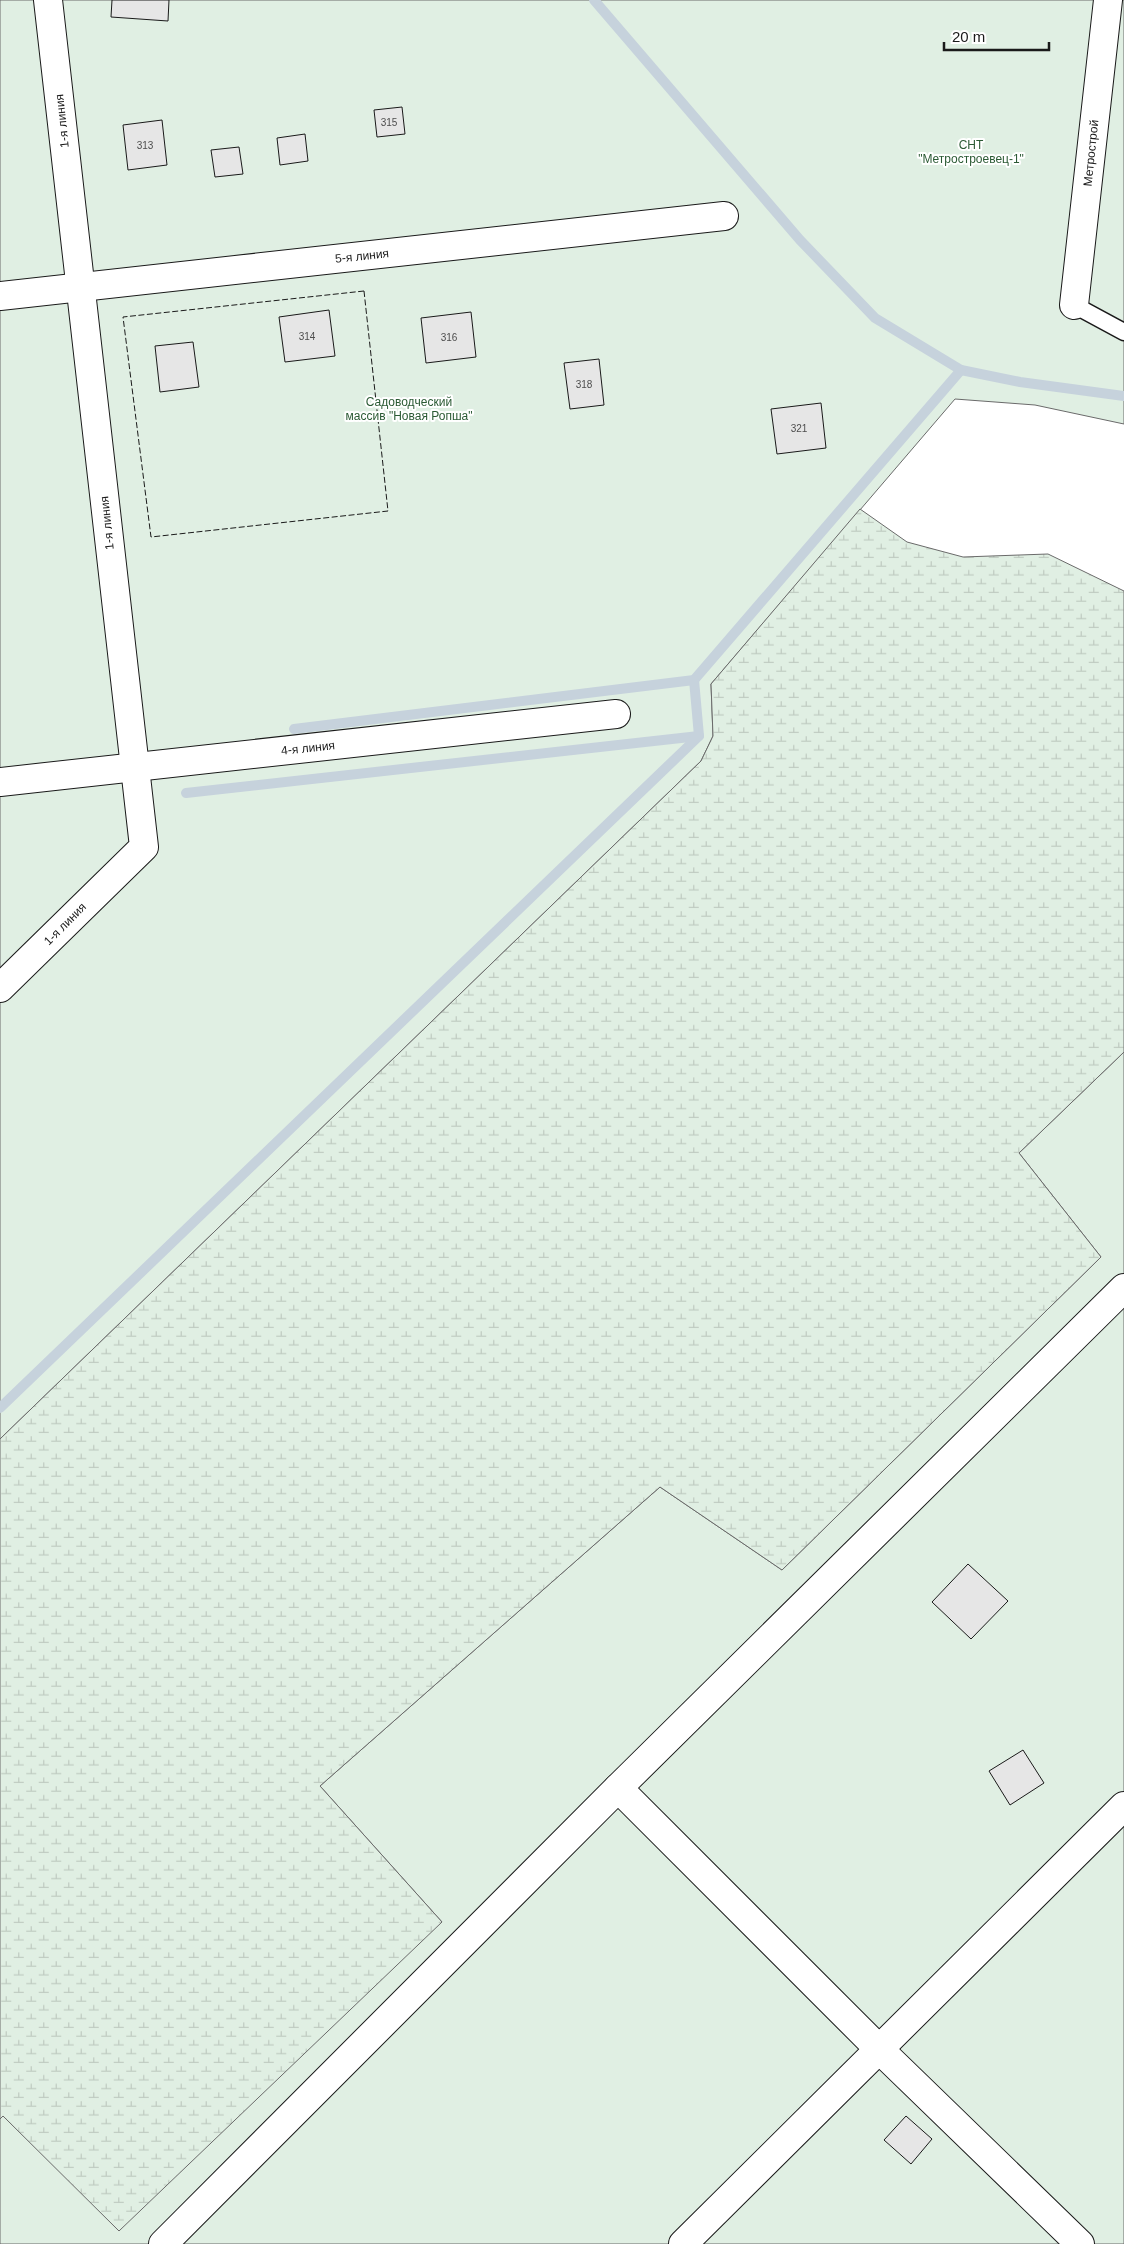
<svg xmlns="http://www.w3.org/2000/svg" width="1124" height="2244" viewBox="0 0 1124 2244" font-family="Helvetica,sans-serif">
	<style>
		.green { fill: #e0efe3; stroke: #6a6a6a }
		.wetland { fill: url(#wetland-marsh); stroke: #6a6a6a }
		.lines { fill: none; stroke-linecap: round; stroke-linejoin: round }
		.stream { stroke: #c6d2dc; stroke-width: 10 }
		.building { fill: #e6e6e6; stroke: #1a1a1a }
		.service-casing { stroke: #1a1a1a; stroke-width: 19 }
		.minor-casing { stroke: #1a1a1a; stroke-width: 30 }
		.service { stroke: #fff; stroke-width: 16 }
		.minor { stroke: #fff; stroke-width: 28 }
		.fence { stroke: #1a1a1a; stroke-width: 1; stroke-dasharray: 6 2.5; stroke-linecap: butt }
		.labels { text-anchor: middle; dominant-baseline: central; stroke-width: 4; stroke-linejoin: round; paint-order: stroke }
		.number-label { font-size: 10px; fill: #4d4d4d }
		.street-label { font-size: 12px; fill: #1a1a1a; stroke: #fff }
		.park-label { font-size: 12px; fill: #2b5a34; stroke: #fff }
	</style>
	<defs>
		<pattern id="wetland-marsh" width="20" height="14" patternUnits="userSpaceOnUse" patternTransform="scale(1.25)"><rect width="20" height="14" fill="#e0efe3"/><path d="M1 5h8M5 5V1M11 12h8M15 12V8" fill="none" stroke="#c0ccc2"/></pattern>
	</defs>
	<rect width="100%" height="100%" fill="#fff"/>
	<g class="green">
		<path d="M 0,0 L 1124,0 L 1124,424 L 1035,405 L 955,399 L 711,684 L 713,736 L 701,761 L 0,1439 Z"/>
		<path d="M 1124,1052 L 1124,2244 L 0,2244 L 0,2119 L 3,2116 L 442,1922 L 320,1786 L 660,1487 L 782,1570 L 1101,1257 L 1019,1153 Z"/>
	</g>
	<path class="wetland" d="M 860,509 L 907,542 L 963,557 L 1048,554 L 1124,591 L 1124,1052 L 1019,1153 L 1101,1257 L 782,1570 L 660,1487 L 320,1786 L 442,1922 L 119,2231 L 3,2116 L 0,2119 L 0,1439 L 701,761 L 713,736 L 711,684 Z"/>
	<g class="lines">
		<g class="stream">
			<path d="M 594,0 L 800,240 L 875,318 L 961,370 L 1020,382 L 1124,396"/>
			<path d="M 294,729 L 694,680 L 961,370"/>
			<path d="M 186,793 L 699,736"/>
			<path d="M 0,1408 L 699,736 L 694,680"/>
		</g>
	</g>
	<g class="building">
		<path d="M 112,0 L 169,0 L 168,21 L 111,17 Z"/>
		<path d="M 402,107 L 405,134 L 377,137 L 374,110 Z"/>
		<path d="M 162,120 L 167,165 L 128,170 L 123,125 Z"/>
		<path d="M 305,134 L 308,161 L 280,165 L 277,138 Z"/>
		<path d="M 239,147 L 243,174 L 215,177 L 211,150 Z"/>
		<path d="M 329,310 L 335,356 L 285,362 L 279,317 Z"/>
		<path d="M 471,312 L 476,357 L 426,363 L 421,318 Z"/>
		<path d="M 193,342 L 199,387 L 160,392 L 155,346 Z"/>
		<path d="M 599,359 L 604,405 L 570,409 L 564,363 Z"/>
		<path d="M 821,403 L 826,448 L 777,454 L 771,409 Z"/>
		<path d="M 968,1564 L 1008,1601 L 971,1639 L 932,1602 Z"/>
		<path d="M 1023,1750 L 1044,1783 L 1010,1805 L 989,1771 Z"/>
		<path d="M 906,2116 L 932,2139 L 911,2164 L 884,2140 Z"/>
	</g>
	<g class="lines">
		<g class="service-casing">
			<path id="service" d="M 1074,305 L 1124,332"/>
		</g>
		<g class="minor-casing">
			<g id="minor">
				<path d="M 0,296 L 724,216"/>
				<path d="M 1074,305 L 1108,0"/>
				<path d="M 0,782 L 616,714"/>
				<path d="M 0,988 L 144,847 L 48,0"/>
				<path d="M 618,1788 L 880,2050 L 1080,2244"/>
				<path d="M 163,2244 L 618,1788 L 1124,1288"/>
				<path d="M 683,2244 L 1124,1806"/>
			</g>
		</g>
		<use href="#service" class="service"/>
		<use href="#minor" class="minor"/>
		<path class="fence" d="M 364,291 L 388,511 L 151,537 L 123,317 Z"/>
	</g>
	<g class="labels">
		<g class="number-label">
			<text x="389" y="122">315</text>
			<text x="145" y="145">313</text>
			<text x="307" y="336">314</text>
			<text x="449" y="337">316</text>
			<text x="584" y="384">318</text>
			<text x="799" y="428">321</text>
		</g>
		<g class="street-label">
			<text transform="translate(62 121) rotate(-96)">1-я линия</text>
			<text transform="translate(1091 153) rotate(-84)">Метрострой</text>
			<text transform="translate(362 256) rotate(-6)">5-я линия</text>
			<text transform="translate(107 523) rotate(-96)">1-я линия</text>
			<text transform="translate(308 748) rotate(-6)">4-я линия</text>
			<text transform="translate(65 924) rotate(-45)">1-я линия</text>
		</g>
		<g class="park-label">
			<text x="971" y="145">СНТ<tspan x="971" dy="14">"Метростроевец-1"</tspan></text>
			<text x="409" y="402">Садоводческий<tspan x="409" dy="14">массив "Новая Ропша"</tspan></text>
		</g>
	</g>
	<path d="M944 42v8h105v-8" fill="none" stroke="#1a1a1a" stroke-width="2.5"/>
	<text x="952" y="42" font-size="15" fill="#1a1a1a" stroke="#ffffff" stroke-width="4" paint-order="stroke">20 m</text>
</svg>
